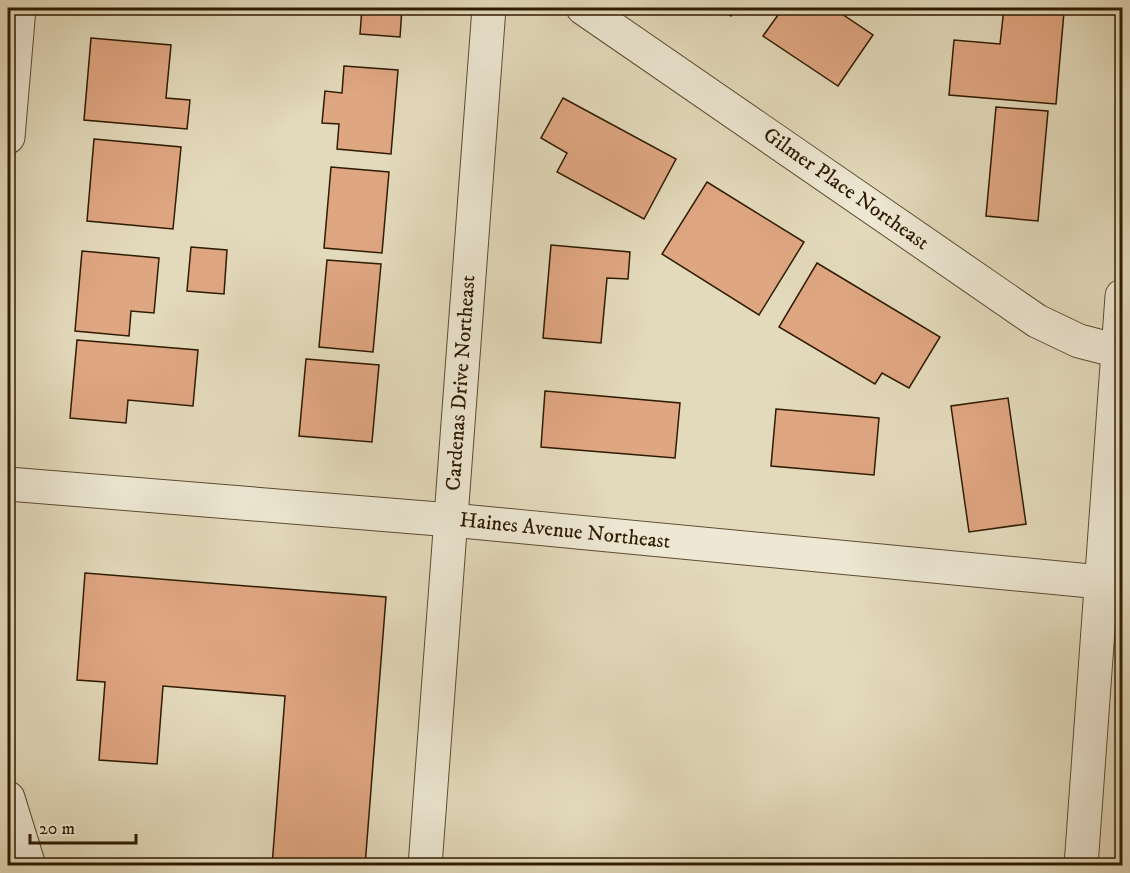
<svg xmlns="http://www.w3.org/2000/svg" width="1130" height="873" viewBox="0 0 1130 873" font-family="'IM FELL DW Pica',serif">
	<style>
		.building { fill: #dfa682; stroke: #2f1b00; stroke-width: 1.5 }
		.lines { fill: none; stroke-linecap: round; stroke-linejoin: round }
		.minor-casing { stroke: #5c4b2f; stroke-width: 35 }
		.tertiary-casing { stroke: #5c4b2f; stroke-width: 35 }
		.minor { stroke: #ede7d3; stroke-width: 33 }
		.tertiary { stroke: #ede7d3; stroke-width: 33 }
		.labels { text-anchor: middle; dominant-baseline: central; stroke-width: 4.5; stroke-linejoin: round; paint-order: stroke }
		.street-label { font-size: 21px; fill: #2f1b00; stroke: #ede7d3 }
	</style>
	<rect width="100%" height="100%" fill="#e3dabb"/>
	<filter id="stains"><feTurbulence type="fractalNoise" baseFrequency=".00333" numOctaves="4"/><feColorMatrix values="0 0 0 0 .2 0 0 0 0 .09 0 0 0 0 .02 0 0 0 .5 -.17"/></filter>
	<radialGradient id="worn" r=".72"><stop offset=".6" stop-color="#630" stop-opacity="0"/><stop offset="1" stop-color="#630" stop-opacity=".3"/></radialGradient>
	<g class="building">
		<path d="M 362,8 L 402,8 L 400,37 L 360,34 Z"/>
		<path d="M 718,8 L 736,8 L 731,16 Z"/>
		<path d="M 783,8 L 833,8 L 873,35 L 838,86 L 763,36 Z"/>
		<path d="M 1004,8 L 1064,12 L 1056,104 L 949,95 L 954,40 L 1000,44 Z"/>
		<path d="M 91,38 L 171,45 L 166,98 L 190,100 L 187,129 L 84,120 Z"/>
		<path d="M 344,66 L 398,70 L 391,154 L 337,149 L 339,124 L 322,123 L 325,91 L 342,93 Z"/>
		<path d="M 563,98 L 676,159 L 644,219 L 557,172 L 567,153 L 541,138 Z"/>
		<path d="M 996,107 L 1048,111 L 1038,221 L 986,216 Z"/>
		<path d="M 94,139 L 181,147 L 173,229 L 87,221 Z"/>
		<path d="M 331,167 L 389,172 L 382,253 L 324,248 Z"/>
		<path d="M 707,182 L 804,242 L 759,315 L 662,254 Z"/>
		<path d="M 551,245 L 630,252 L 628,279 L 607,278 L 601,343 L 543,338 Z"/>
		<path d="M 191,247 L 227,250 L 224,294 L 187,291 Z"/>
		<path d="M 82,251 L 159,258 L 154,313 L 131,311 L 129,336 L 75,331 Z"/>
		<path d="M 327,260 L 381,264 L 373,352 L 319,347 Z"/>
		<path d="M 817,263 L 940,337 L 909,388 L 882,373 L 875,384 L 779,327 Z"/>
		<path d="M 77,340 L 198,350 L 193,406 L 128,400 L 126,423 L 70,418 Z"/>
		<path d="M 306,359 L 379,365 L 372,442 L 299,436 Z"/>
		<path d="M 545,391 L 680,403 L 675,458 L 541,447 Z"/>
		<path d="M 1008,398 L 1026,524 L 969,532 L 951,406 Z"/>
		<path d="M 776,409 L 879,418 L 874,475 L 771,466 Z"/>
		<path d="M 85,573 L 386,597 L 365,866 L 272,866 L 285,696 L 163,686 L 157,764 L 99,760 L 105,682 L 77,680 Z"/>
	</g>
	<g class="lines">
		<g class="minor-casing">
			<g id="minor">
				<path d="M 583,8 L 1037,321 L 1079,341 L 1118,351"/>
				<path d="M 8,137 L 19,8"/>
				<path d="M 8,484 L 451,520 L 1122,584"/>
				<path d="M 425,866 L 489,8"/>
				<path d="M 1081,866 L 1122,296"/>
			</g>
		</g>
		<g class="tertiary-casing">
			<path id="tertiary" d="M 8,798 L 29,866"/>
		</g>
		<use href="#minor" class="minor"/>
		<use href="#tertiary" class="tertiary"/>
	</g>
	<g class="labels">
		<g class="street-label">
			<text transform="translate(846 189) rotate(35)">Gilmer Place Northeast</text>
			<text transform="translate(461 383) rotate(-86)">Cardenas Drive Northeast</text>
			<text transform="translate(565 531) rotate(6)">Haines Avenue Northeast</text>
		</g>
	</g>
	<rect width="1130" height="873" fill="none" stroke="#e3dabb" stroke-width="30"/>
	<rect x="9" y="9" width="1112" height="855" fill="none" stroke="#2f1b00" stroke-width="3"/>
	<rect x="15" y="15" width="1100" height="843" fill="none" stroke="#2f1b00" stroke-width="1.5"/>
	<path d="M30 834v9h106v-9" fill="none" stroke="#2f1b00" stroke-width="3"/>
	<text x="39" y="834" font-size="18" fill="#2f1b00" stroke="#ede7d3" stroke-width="4.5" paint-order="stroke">20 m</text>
	<rect width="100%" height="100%" filter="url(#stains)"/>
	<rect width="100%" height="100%" fill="url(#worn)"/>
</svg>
